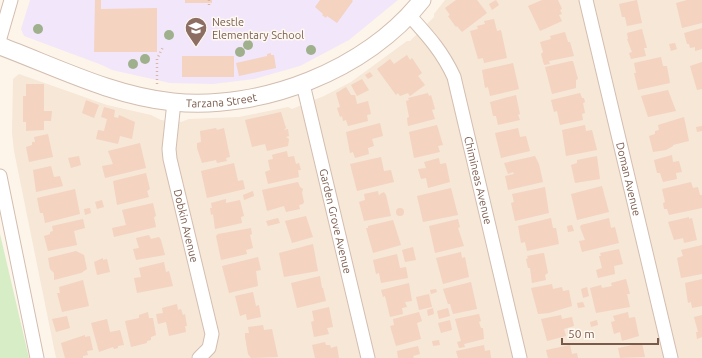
<svg xmlns="http://www.w3.org/2000/svg" width="702" height="358" viewBox="0 0 702 358" font-family="Ubuntu,sans-serif">
	<style>
		.residential { fill: #f6e7d7 }
		.education { fill: #f2e6fa }
		.green { fill: #d7edc6 }
		.building { fill: #f4d3c0 }
		.lines { fill: none; stroke-linecap: round; stroke-linejoin: round }
		.minor-casing { stroke: #d3beb1; stroke-width: 15 }
		.tertiary-casing { stroke: #d3beb1; stroke-width: 19 }
		.path { stroke: #dab6a2; stroke-width: 2.5; stroke-dasharray: 1 3; stroke-linecap: butt }
		.minor { stroke: #fff; stroke-width: 13 }
		.tertiary { stroke: #fff; stroke-width: 17 }
		.tree { fill: #9fb18c }
		.labels { text-anchor: middle; dominant-baseline: central; stroke-width: 3; stroke-linejoin: round; paint-order: stroke }
		.education-label { font-size: 11px; fill: #785e54; stroke: #fff9f1; text-anchor: start }
		.street-label { font-size: 11px; fill: #7a5a4b; stroke: #fff9f1 }
	</style>
	<rect width="100%" height="100%" fill="#fdf5ea"/>
	<path class="residential" d="M 445,0 L 702,0 L 702,358 L 56,358 L 14,151 L 12,133 L 13,79 L 19,74 L 107,105 L 151,115 L 161,120 L 181,122 L 189,119 L 239,117 L 288,107 L 292,109 L 324,96 L 351,82 L 407,41 L 410,41 L 434,17 L 434,14 Z"/>
	<path class="education" d="M 30,0 L 398,0 L 349,40 L 300,66 L 254,79 L 213,84 L 170,83 L 112,70 L 102,65 L 24,36 L 21,29 Z"/>
	<path class="green" d="M 0,234 L 29,358 L 0,358 Z"/>
	<g class="building">
		<path d="M 95,0 L 101,0 L 101,9 L 157,8 L 157,52 L 94,52 Z"/>
		<rect x="185" y="0" width="27" height="3"/>
		<path d="M 320,0 L 352,0 L 353,1 L 337,23 L 327,16 L 326,18 L 322,15 L 323,14 L 315,7 Z"/>
		<path d="M 456,0 L 477,0 L 487,13 L 462,32 L 457,26 L 456,27 L 448,16 L 450,15 L 445,8 Z"/>
		<path d="M 496,0 L 499,5 L 492,10 L 489,4 Z"/>
		<path d="M 542,0 L 558,0 L 562,9 L 560,10 L 562,14 L 559,15 L 562,21 L 540,31 L 528,6 Z"/>
		<path d="M 637,0 L 642,23 L 627,26 L 625,17 L 622,17 L 619,4 Z"/>
		<path d="M 687,0 L 702,0 L 702,23 L 682,28 L 676,3 Z"/>
		<path d="M 494,19 L 497,31 L 501,30 L 507,58 L 484,63 L 483,58 L 478,59 L 470,31 L 478,29 L 477,26 L 485,24 L 484,21 Z"/>
		<path d="M 702,28 L 702,49 L 695,51 L 695,47 L 690,48 L 689,44 L 687,44 L 684,33 Z"/>
		<path d="M 642,29 L 647,48 L 644,48 L 646,56 L 631,59 L 629,53 L 632,52 L 627,39 L 628,39 L 627,33 Z"/>
		<path d="M 565,32 L 568,42 L 570,42 L 574,56 L 549,61 L 550,64 L 544,65 L 541,54 L 543,52 L 540,42 L 551,39 L 550,36 Z"/>
		<path d="M 675,43 L 677,49 L 671,51 L 669,44 Z"/>
		<path d="M 271,53 L 271,55 L 274,55 L 276,68 L 239,76 L 236,63 L 267,56 L 267,54 Z"/>
		<path d="M 407,55 L 410,60 L 412,58 L 422,73 L 418,76 L 425,85 L 410,96 L 408,93 L 400,96 L 398,93 L 396,95 L 377,69 L 390,59 L 394,64 Z"/>
		<rect x="182" y="56" width="52" height="21"/>
		<path d="M 661,57 L 663,66 L 667,66 L 670,83 L 638,90 L 634,73 L 636,73 L 634,63 Z"/>
		<path d="M 571,61 L 573,61 L 578,79 L 576,80 L 576,88 L 552,94 L 545,67 Z"/>
		<path d="M 702,62 L 702,89 L 697,90 L 690,66 Z"/>
		<path d="M 513,63 L 519,89 L 490,96 L 488,87 L 485,88 L 482,70 Z"/>
		<path d="M 370,72 L 373,76 L 368,79 L 365,75 Z"/>
		<path d="M 362,79 L 369,90 L 357,96 L 351,85 Z"/>
		<path d="M 26,84 L 44,84 L 44,111 L 52,111 L 51,121 L 44,121 L 44,130 L 26,131 L 26,122 L 23,122 L 23,96 L 26,96 Z"/>
		<path d="M 346,87 L 351,95 L 355,95 L 357,104 L 368,101 L 371,114 L 367,115 L 368,121 L 348,126 L 346,120 L 343,121 L 342,116 L 340,117 L 337,108 L 340,107 L 336,93 Z"/>
		<path d="M 668,90 L 676,111 L 648,117 L 641,96 Z"/>
		<path d="M 428,93 L 429,96 L 431,95 L 435,109 L 432,110 L 435,119 L 408,126 L 407,118 L 409,117 L 406,101 L 409,100 L 408,98 Z"/>
		<path d="M 580,93 L 582,98 L 584,98 L 585,102 L 583,103 L 585,113 L 582,114 L 583,120 L 560,125 L 557,111 L 554,112 L 551,100 Z"/>
		<path d="M 516,95 L 520,114 L 518,115 L 520,120 L 498,125 L 496,116 L 493,116 L 490,102 Z"/>
		<path d="M 86,100 L 99,105 L 94,118 L 82,113 Z"/>
		<path d="M 104,107 L 115,110 L 114,117 L 118,118 L 119,115 L 135,122 L 132,139 L 120,136 L 118,144 L 96,139 L 98,130 L 104,131 L 107,119 L 101,117 Z"/>
		<path d="M 281,112 L 286,128 L 284,130 L 288,129 L 289,136 L 286,137 L 289,139 L 288,146 L 267,151 L 265,144 L 252,147 L 245,120 Z"/>
		<path d="M 684,117 L 689,141 L 673,145 L 673,146 L 666,150 L 653,152 L 649,136 L 655,134 L 655,131 L 659,130 L 658,125 Z"/>
		<path d="M 380,123 L 383,136 L 372,139 L 374,146 L 368,148 L 369,154 L 355,158 L 353,152 L 350,153 L 346,132 Z"/>
		<path d="M 437,125 L 443,145 L 438,146 L 440,152 L 414,158 L 409,132 Z"/>
		<path d="M 585,125 L 586,131 L 592,130 L 597,150 L 566,156 L 562,130 Z"/>
		<path d="M 702,126 L 702,131 L 697,132 L 696,127 Z"/>
		<path d="M 216,128 L 217,130 L 224,128 L 230,157 L 226,158 L 227,161 L 217,163 L 216,160 L 202,163 L 197,148 L 197,143 L 201,142 L 200,131 Z"/>
		<path d="M 518,128 L 520,137 L 526,136 L 530,151 L 501,158 L 495,133 Z"/>
		<path d="M 48,134 L 53,157 L 29,162 L 26,147 L 32,145 L 32,142 L 35,142 L 34,137 Z"/>
		<path d="M 140,143 L 146,168 L 105,178 L 102,166 L 113,164 L 108,151 Z"/>
		<path d="M 287,151 L 288,157 L 294,156 L 296,164 L 299,163 L 301,170 L 298,170 L 299,177 L 268,184 L 265,172 L 270,170 L 268,160 L 273,159 L 272,155 L 275,154 Z"/>
		<path d="M 672,155 L 673,162 L 679,161 L 682,172 L 676,173 L 677,179 L 663,182 L 660,173 L 657,173 L 654,160 Z"/>
		<path d="M 79,156 L 81,165 L 71,168 L 68,158 Z"/>
		<path d="M 535,156 L 539,164 L 543,182 L 508,190 L 505,176 L 514,174 L 513,172 L 508,174 L 504,163 Z"/>
		<path d="M 597,156 L 600,179 L 575,183 L 571,165 L 577,163 L 577,160 Z"/>
		<path d="M 381,157 L 384,171 L 391,170 L 394,182 L 357,191 L 350,164 Z"/>
		<path d="M 439,158 L 440,164 L 446,163 L 450,182 L 428,188 L 426,178 L 421,179 L 418,169 L 426,168 L 424,162 Z"/>
		<path d="M 234,163 L 238,181 L 243,180 L 245,189 L 207,198 L 201,171 Z"/>
		<path d="M 51,166 L 54,177 L 60,176 L 63,186 L 36,192 L 33,170 Z"/>
		<path d="M 146,173 L 150,189 L 147,191 L 149,197 L 117,205 L 113,181 Z"/>
		<path d="M 298,182 L 300,187 L 303,189 L 302,193 L 304,202 L 303,204 L 299,205 L 300,209 L 286,212 L 284,206 L 267,211 L 262,190 Z"/>
		<path d="M 691,182 L 693,188 L 698,187 L 700,195 L 702,195 L 702,208 L 669,215 L 667,209 L 664,209 L 663,203 L 665,202 L 662,189 Z"/>
		<path d="M 602,186 L 609,212 L 577,220 L 571,194 Z"/>
		<path d="M 545,187 L 549,213 L 515,221 L 511,203 L 514,202 L 512,194 Z"/>
		<path d="M 451,188 L 458,215 L 423,222 L 417,196 Z"/>
		<path d="M 75,189 L 80,214 L 45,223 L 43,213 L 40,213 L 37,198 Z"/>
		<path d="M 253,191 L 254,196 L 244,200 L 243,195 Z"/>
		<path d="M 378,191 L 379,196 L 380,194 L 384,192 L 386,195 L 391,216 L 364,221 L 359,202 L 365,200 L 364,194 Z"/>
		<path d="M 226,199 L 226,203 L 240,200 L 244,216 L 241,217 L 242,223 L 215,229 L 213,214 L 211,215 L 210,208 L 212,208 L 211,203 Z"/>
		<path d="M 102,200 L 104,207 L 97,209 L 95,202 Z"/>
		<path d="M 153,203 L 156,216 L 154,217 L 156,227 L 114,237 L 112,228 L 126,225 L 122,210 Z"/>
		<circle cx="400" cy="212" r="4"/>
		<path d="M 90,208 L 91,213 L 85,215 L 84,209 Z"/>
		<path d="M 306,216 L 313,237 L 292,243 L 285,221 Z"/>
		<path d="M 689,217 L 689,219 L 692,218 L 697,240 L 684,243 L 683,238 L 674,240 L 668,222 Z"/>
		<path d="M 278,218 L 280,223 L 268,226 L 266,221 Z"/>
		<path d="M 551,218 L 553,228 L 556,228 L 559,244 L 527,251 L 525,242 L 521,243 L 518,226 Z"/>
		<path d="M 609,218 L 611,228 L 615,227 L 619,243 L 582,252 L 579,241 L 585,240 L 580,227 L 581,225 Z"/>
		<path d="M 83,219 L 85,228 L 74,231 L 77,245 L 48,251 L 44,236 L 50,234 L 50,232 L 53,231 L 52,226 Z"/>
		<path d="M 458,219 L 460,227 L 458,228 L 464,246 L 435,253 L 429,226 Z"/>
		<path d="M 393,220 L 401,245 L 373,253 L 366,228 L 368,228 L 368,226 Z"/>
		<path d="M 572,225 L 574,231 L 568,232 L 567,226 Z"/>
		<path d="M 251,228 L 252,234 L 250,235 L 253,248 L 246,250 L 247,254 L 221,260 L 216,236 L 218,234 Z"/>
		<path d="M 149,235 L 151,239 L 159,237 L 161,240 L 165,255 L 136,260 L 133,249 L 139,248 L 136,238 Z"/>
		<path d="M 313,244 L 318,271 L 284,277 L 279,253 Z"/>
		<path d="M 702,245 L 702,274 L 681,278 L 677,258 L 683,256 L 681,250 Z"/>
		<path d="M 413,247 L 416,260 L 405,262 L 402,250 Z"/>
		<path d="M 619,249 L 623,264 L 614,266 L 615,274 L 598,278 L 596,270 L 602,268 L 599,256 L 601,256 L 600,253 Z"/>
		<path d="M 76,251 L 84,255 L 87,269 L 81,273 L 54,280 L 54,273 L 50,269 L 48,258 Z"/>
		<path d="M 461,252 L 462,258 L 465,257 L 469,277 L 443,284 L 436,258 Z"/>
		<path d="M 543,253 L 544,253 L 548,273 L 545,275 L 546,280 L 532,283 L 530,268 L 528,268 L 526,259 L 528,258 L 527,256 Z"/>
		<path d="M 397,254 L 400,268 L 406,267 L 408,278 L 381,283 L 379,273 L 376,274 L 373,260 Z"/>
		<path d="M 258,257 L 261,270 L 256,271 L 258,286 L 229,293 L 222,266 Z"/>
		<path d="M 103,258 L 103,260 L 107,259 L 110,272 L 97,275 L 94,262 Z"/>
		<path d="M 164,262 L 166,272 L 169,271 L 173,286 L 137,293 L 134,278 L 141,277 L 139,268 Z"/>
		<path d="M 320,276 L 322,288 L 323,288 L 326,301 L 297,308 L 291,283 Z"/>
		<path d="M 626,279 L 630,294 L 627,294 L 630,307 L 596,313 L 590,288 L 601,285 L 602,288 L 612,286 L 611,283 Z"/>
		<path d="M 702,279 L 702,306 L 692,308 L 691,302 L 688,303 L 685,283 Z"/>
		<path d="M 83,280 L 89,306 L 62,312 L 57,293 L 60,293 L 59,287 Z"/>
		<path d="M 471,282 L 477,309 L 453,314 L 450,304 L 448,304 L 443,289 Z"/>
		<path d="M 409,283 L 412,301 L 405,302 L 407,307 L 402,308 L 403,314 L 390,317 L 385,296 L 383,297 L 381,290 Z"/>
		<path d="M 552,284 L 553,289 L 562,287 L 563,291 L 569,290 L 572,306 L 549,313 L 538,314 L 531,288 Z"/>
		<path d="M 587,287 L 589,296 L 583,298 L 581,289 Z"/>
		<path d="M 436,289 L 437,292 L 431,294 L 430,290 Z"/>
		<path d="M 253,292 L 256,306 L 259,305 L 261,317 L 247,320 L 246,314 L 240,316 L 235,296 Z"/>
		<path d="M 429,294 L 432,307 L 419,310 L 416,297 Z"/>
		<path d="M 583,302 L 585,307 L 578,308 L 577,303 Z"/>
		<path d="M 177,304 L 178,310 L 181,309 L 183,315 L 185,314 L 187,326 L 185,326 L 186,332 L 169,336 L 166,322 L 158,324 L 156,314 L 163,313 L 162,308 Z"/>
		<path d="M 329,307 L 333,327 L 327,328 L 329,334 L 314,337 L 311,322 L 314,321 L 312,311 Z"/>
		<path d="M 433,308 L 434,314 L 428,316 L 427,310 Z"/>
		<path d="M 448,308 L 450,316 L 439,319 L 437,311 Z"/>
		<path d="M 148,312 L 149,318 L 153,318 L 156,335 L 151,337 L 151,340 L 147,341 L 147,343 L 131,347 L 125,321 L 139,318 L 139,315 Z"/>
		<path d="M 419,312 L 422,321 L 417,323 L 421,339 L 396,346 L 390,326 L 394,325 L 393,319 Z"/>
		<path d="M 628,312 L 629,318 L 635,317 L 639,336 L 622,341 L 620,332 L 614,334 L 611,322 L 615,321 L 613,316 Z"/>
		<path d="M 479,314 L 481,321 L 479,322 L 481,328 L 483,328 L 484,339 L 464,344 L 465,347 L 459,348 L 457,342 L 461,341 L 455,319 Z"/>
		<path d="M 561,315 L 562,319 L 572,317 L 574,326 L 564,329 L 566,336 L 547,341 L 541,319 Z"/>
		<path d="M 702,315 L 702,337 L 697,339 L 696,332 L 698,332 L 694,317 Z"/>
		<path d="M 67,316 L 70,328 L 56,332 L 52,319 Z"/>
		<path d="M 107,319 L 110,332 L 120,330 L 124,345 L 118,346 L 118,348 L 114,349 L 113,347 L 99,352 L 91,323 Z"/>
		<path d="M 450,320 L 452,330 L 441,333 L 438,323 Z"/>
		<path d="M 597,320 L 598,325 L 591,327 L 590,322 Z"/>
		<path d="M 263,325 L 264,330 L 272,329 L 278,357 L 251,358 L 248,354 L 245,337 L 245,333 L 249,333 L 248,327 Z"/>
		<path d="M 85,335 L 85,337 L 90,336 L 93,350 L 87,351 L 88,355 L 83,356 L 83,358 L 65,358 L 61,343 Z"/>
		<path d="M 439,340 L 440,345 L 433,346 L 432,341 Z"/>
		<path d="M 325,342 L 326,345 L 330,345 L 331,348 L 337,346 L 339,358 L 315,358 L 312,345 Z"/>
		<path d="M 642,343 L 645,357 L 620,358 L 618,348 Z"/>
		<path d="M 484,345 L 485,351 L 490,350 L 491,358 L 458,358 L 456,351 Z"/>
		<path d="M 570,345 L 572,354 L 577,353 L 578,358 L 548,358 L 546,350 Z"/>
		<path d="M 418,346 L 420,354 L 413,356 L 414,358 L 398,358 L 397,351 Z"/>
	</g>
	<g class="lines">
		<g class="minor-casing">
			<g id="minor">
				<path id="s1" d="M 586,0 L 671,358"/>
				<path id="s2" d="M 409,15 C 428,36 442,51 454,77 L 520,358"/>
				<path d="M 0,38 L 11,0"/>
				<path id="s3" d="M 303,84 L 368,358"/>
				<path id="s4" d="M 174,102 L 169,149 L 170,159 L 212,334 L 209,348 L 199,358"/>
				<path d="M 0,176 L 37,358"/>
			</g>
		</g>
		<g class="tertiary-casing">
			<g id="tertiary">
				<path id="s5" d="M 0,46 C 56,67 113,96 173,102 C 261,111 367,70 422,0"/>
			</g>
		</g>
		<g class="path">
			<path d="M 209,5 L 209,0"/>
			<path d="M 157,84 L 157,59 L 163,47"/>
		</g>
		<use href="#minor" class="minor"/>
		<use href="#tertiary" class="tertiary"/>
	</g>
	<g class="tree">
		<circle cx="38" cy="29" r="5"/>
		<circle cx="169" cy="35" r="5"/>
		<circle cx="248" cy="45" r="5"/>
		<circle cx="311" cy="50" r="5"/>
		<circle cx="240" cy="52" r="5"/>
		<circle cx="145" cy="59" r="5"/>
		<circle cx="133" cy="64" r="5"/>
	</g>
	<defs>
		<g id="school-pin" transform="scale(1.15)"><path d="M0 17L-7.5 6A9.5 9.5 0 1 1 7.5 6Z" fill="#8d6e63" stroke="#fff9f1"/><path d="M0-5L7-2L0 1L-7-2ZM-4 1L0 2.5L4 1V4Q0 6-4 4Z" fill="#fff"/></g>
	</defs>
	<g fill-rule="evenodd">
		<use href="#school-pin" x="196" y="28"/>
	</g>
	<g class="labels">
		<g class="education-label">
			<text x="212" y="22">Nestle<tspan x="212" dy="13">Elementary School</tspan></text>
		</g>
		<g class="street-label">
			<text stroke="none"><textPath href="#s5" startOffset="231">Tarzana Street</textPath></text>
			<text stroke="none"><textPath href="#s1" startOffset="184">Doman Avenue</textPath></text>
			<text stroke="none"><textPath href="#s2" startOffset="183">Chimineas Avenue</textPath></text>
			<text stroke="none"><textPath href="#s3" startOffset="141">Garden Grove Avenue</textPath></text>
			<text stroke="none"><textPath href="#s4" startOffset="126">Dobkin Avenue</textPath></text>
		</g>
	</g>
	<path d="M562 338v6h96v-6" fill="none" stroke="#7a5a4b" stroke-width="2"/>
	<text x="568" y="338" font-size="12" fill="#7a5a4b" stroke="#fff9f1" stroke-width="3" paint-order="stroke">50 m</text>
</svg>
